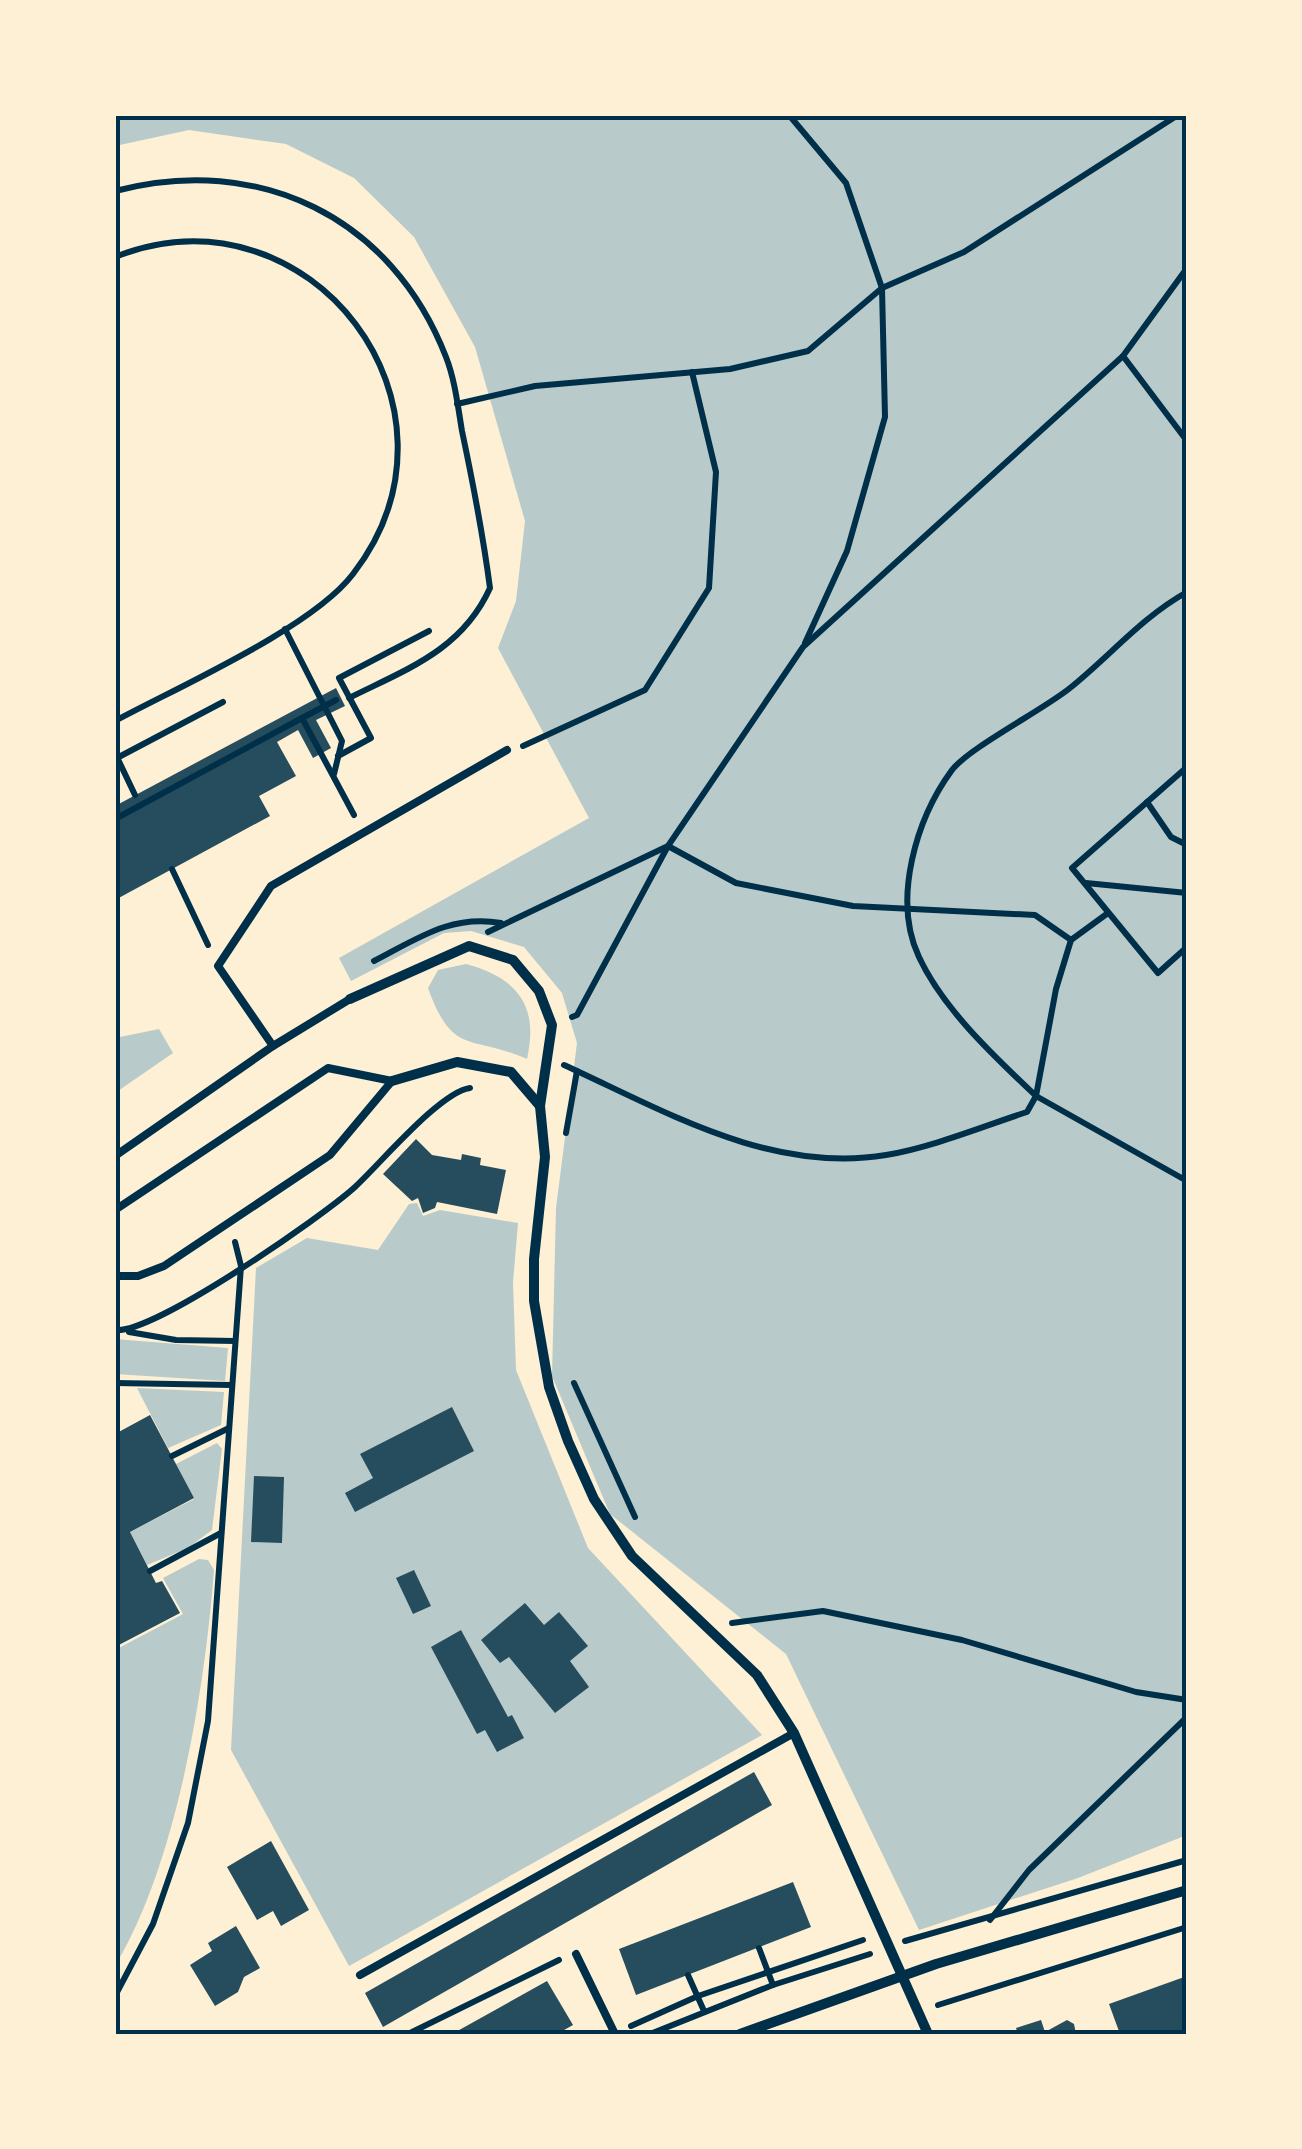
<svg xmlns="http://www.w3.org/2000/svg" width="1302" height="2149" viewBox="0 0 1302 2149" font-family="'Varela Round',sans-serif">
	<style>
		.green { fill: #b9caca }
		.building { fill: #264d5e }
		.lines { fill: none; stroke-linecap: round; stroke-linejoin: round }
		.path { stroke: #003049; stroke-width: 6 }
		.service { stroke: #003049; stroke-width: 8 }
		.minor { stroke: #003049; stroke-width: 10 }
		.neatline { fill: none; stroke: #003049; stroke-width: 4 }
	</style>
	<rect width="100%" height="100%" fill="#fdf0d5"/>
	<g class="green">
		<path d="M 115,115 L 1187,115 L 1187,1835 L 1078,1878 L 919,1930 L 786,1654 L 610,1514 L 552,1376 L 556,1208 L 577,1043 L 562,993 L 524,947 L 471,931 L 444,933 L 351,981 L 339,958 L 589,818 L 498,648 L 516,601 L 525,521 L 475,347 L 414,237 L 354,178 L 286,144 L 189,130 L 115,146 Z"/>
		<path d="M 466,964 C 518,978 539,1006 527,1059 C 470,1034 453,1057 428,988 L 438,970 Z"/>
		<path d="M 159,1029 L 173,1053 L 115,1093 L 115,1038 Z"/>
		<path d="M 417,1203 L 423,1216 L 440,1210 L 518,1223 L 513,1282 L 516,1370 L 588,1548 L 762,1735 L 349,1966 L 231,1750 L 256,1268 L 307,1238 L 378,1250 L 409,1204 Z"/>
		<path d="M 115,1339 L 228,1348 L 225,1381 L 115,1374 Z"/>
		<path d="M 137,1388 L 224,1392 L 221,1425 L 168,1448 Z"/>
		<path d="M 217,1443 L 222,1449 L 212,1530 L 188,1548 L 147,1565 L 130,1532 L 194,1499 L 176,1464 Z"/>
		<path d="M 199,1559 L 208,1560 L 214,1570 C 205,1689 177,1863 115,1966 L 115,1650 L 183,1614 L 163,1578 Z"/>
	</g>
	<g class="building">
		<path d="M 336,688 L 345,706 L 316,720 L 331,748 L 313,758 L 298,730 L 277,742 L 296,776 L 259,796 L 270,816 L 115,900 L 115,806 Z"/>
		<path d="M 416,1139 L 432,1155 L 461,1160 L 462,1154 L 481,1158 L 480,1165 L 506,1170 L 497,1214 L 437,1202 L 435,1208 L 423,1213 L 418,1198 L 412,1201 L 383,1174 Z"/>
		<path d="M 452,1407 L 474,1451 L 355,1512 L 345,1493 L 373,1478 L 360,1454 Z"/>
		<path d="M 150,1415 L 194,1498 L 130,1532 L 156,1583 L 162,1581 L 180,1613 L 115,1647 L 115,1434 Z"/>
		<path d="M 254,1476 L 284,1477 L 282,1543 L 251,1542 Z"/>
		<path d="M 414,1570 L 431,1606 L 413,1614 L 396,1578 Z"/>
		<path d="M 525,1603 L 544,1625 L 559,1612 L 588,1646 L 570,1661 L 589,1687 L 555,1713 L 509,1657 L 500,1663 L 481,1640 Z"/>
		<path d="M 461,1630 L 508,1717 L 512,1715 L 524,1738 L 497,1752 L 485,1730 L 477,1734 L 431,1647 Z"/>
		<path d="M 754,1772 L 772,1805 L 383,2027 L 365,1993 Z"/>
		<path d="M 271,1841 L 309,1910 L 281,1926 L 273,1911 L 257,1920 L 227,1867 Z"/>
		<path d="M 793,1882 L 811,1927 L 636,1995 L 619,1949 Z"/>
		<path d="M 236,1926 L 260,1968 L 244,1977 L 238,1992 L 215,2006 L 190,1965 L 212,1951 L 208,1943 Z"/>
		<path d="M 1187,1976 L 1187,2034 L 1120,2034 L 1109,2004 Z"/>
		<path d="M 547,1981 L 573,2025 L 557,2034 L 452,2034 Z"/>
		<path d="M 1041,2020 L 1045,2032 L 1067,2020 L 1074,2024 L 1076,2034 L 1018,2034 L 1016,2028 Z"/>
	</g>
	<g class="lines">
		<g class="path">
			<path d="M 789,115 L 846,183 L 882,288 L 885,417 L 847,551 L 805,643"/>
			<path d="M 115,191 C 259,153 392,217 446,357 C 455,380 458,407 462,431 C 473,483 483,535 490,588 C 462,650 407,669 349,698"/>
			<path d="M 115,257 C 310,180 482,407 353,574 C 312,628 178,687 115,721"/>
			<path d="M 1123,356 L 1187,441"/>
			<path d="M 457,404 L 535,386 L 730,369 L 808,351 L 882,288 L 964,252 L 1178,115"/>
			<path d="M 285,629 L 342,741 L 334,774"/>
			<path d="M 336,700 L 302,718 L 354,815"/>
			<path d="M 523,746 L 645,690 L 709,588 L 716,472 L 692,372"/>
			<path d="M 115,753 L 135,795"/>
			<path d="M 338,756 L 371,738 L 339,678 L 429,631"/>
			<path d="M 115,759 L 223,702"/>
			<path d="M 1187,767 L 1072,868 L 1158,973 L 1187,947"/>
			<path d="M 1147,802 L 1171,837 L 1187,845"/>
			<path d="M 115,819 L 302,718"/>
			<path d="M 172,869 L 208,945"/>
			<path d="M 1086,883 L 1187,893"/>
			<path d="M 488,932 L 668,846 L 736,883 L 853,906 L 1035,915 L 1071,940 L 1056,989 L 1036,1096"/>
			<path d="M 1071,940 L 1108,913"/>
			<path d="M 374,961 C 417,939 451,914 501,923"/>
			<path d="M 572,1017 L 577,1015 L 668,846 L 803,647 L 1123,356 L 1187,268"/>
			<path d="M 564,1065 C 665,1111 770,1174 886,1155 C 933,1147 981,1127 1027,1112 L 1036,1096 L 1187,1181"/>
			<path d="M 1036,1096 C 995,1057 943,1009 919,957 C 892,900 916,819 952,770 C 970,747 1043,710 1070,688 C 1110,656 1142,617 1187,592"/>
			<path d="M 566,1133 L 577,1071"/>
			<path d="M 115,1330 C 152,1335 322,1217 355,1187 C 380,1164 440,1092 470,1088"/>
			<path d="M 129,1332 L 176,1340 L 235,1341"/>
			<path d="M 115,1383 L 232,1385"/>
			<path d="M 574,1383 L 635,1517"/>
			<path d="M 172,1456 L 229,1428"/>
			<path d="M 150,1571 L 221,1533"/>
			<path d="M 732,1623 L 823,1611 L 962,1640 L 1136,1692 L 1187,1700"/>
			<path d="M 990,1920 L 1029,1870 L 1187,1717"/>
			<path d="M 905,1941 L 1187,1860"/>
			<path d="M 759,1948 L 773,1985"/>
			<path d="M 688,1975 L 704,2011"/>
			<path d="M 115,1996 L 153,1924 L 188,1823 L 208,1721 L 241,1266 L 235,1242"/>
			<path d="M 938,2005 L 1187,1927"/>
			<path d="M 631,2026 L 698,1996 L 863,1940"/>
			<path d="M 408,2034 L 559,1960"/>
			<path d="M 650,2034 L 773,1985 L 870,1954"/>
		</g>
		<g class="service">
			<path d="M 273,1046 L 218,966 L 271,886 L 507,750"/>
			<path d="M 115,1156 L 273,1046 L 350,999"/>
			<path d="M 115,1210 L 328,1068 L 392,1081 L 330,1155 L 164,1266 L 138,1276 L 115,1276"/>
			<path d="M 576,1954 L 615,2034"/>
			<path d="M 360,1975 L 794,1733"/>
		</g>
		<g class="minor">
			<path d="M 350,999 L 469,946 L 513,960 L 539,991 L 552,1025 L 540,1106 L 545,1157 L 534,1259 L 534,1301 L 549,1387 L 568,1441 L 594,1499 L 632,1556 L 757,1675 L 794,1733 L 928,2034"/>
			<path d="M 392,1081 L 457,1062 L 511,1072 L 540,1106"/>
			<path d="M 740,2034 L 936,1964 L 1187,1890"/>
		</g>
	</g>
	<rect width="1302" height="2149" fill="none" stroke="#fdf0d5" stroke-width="235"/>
	<rect x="118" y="118" width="1066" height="1914" class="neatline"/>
</svg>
